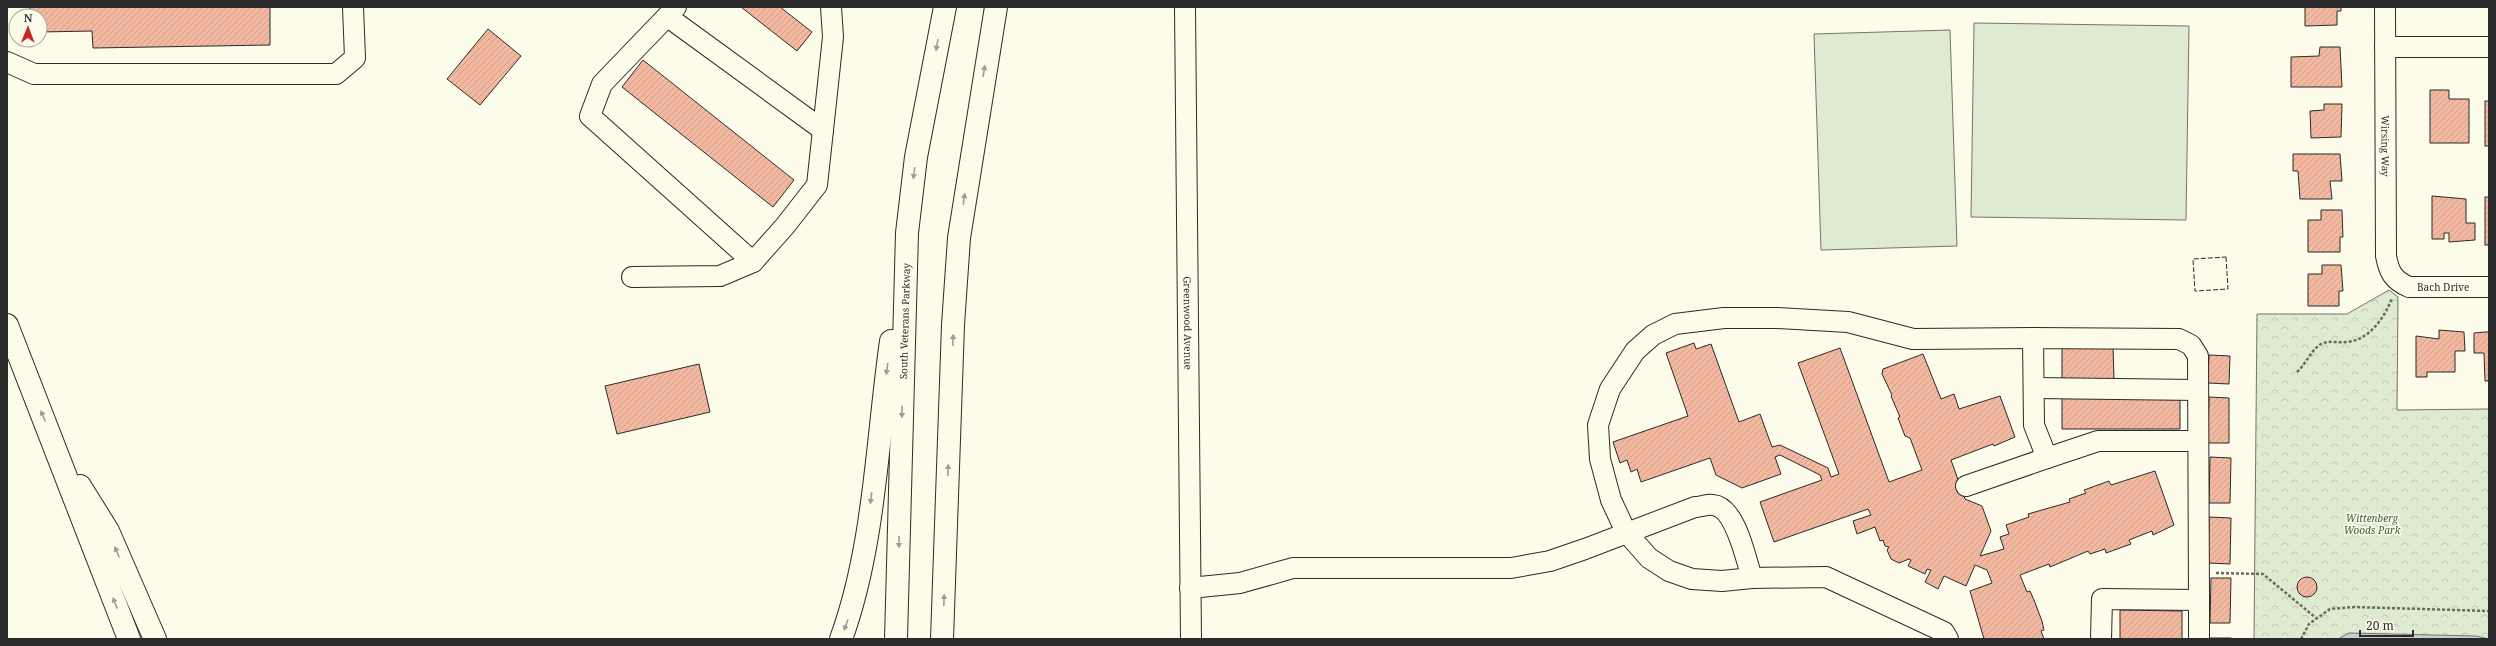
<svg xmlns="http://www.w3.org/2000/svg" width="2496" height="646" viewBox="0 0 2496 646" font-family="'Noto Serif',serif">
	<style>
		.park { fill: url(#park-crowns); stroke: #74746e }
		.pitch { fill: #deebd1; stroke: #74746e }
		.water { fill: #c7d0d0; stroke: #74746e }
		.building { fill: url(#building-hatch); stroke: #2b2b2b }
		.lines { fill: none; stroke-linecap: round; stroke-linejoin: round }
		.minor-casing { stroke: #2b2b2b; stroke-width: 22 }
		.highway-casing { stroke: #2b2b2b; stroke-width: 24 }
		.path { stroke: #6a6964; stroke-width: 2.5; stroke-dasharray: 3 2; stroke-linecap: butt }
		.minor { stroke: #fdfbea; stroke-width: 20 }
		.highway { stroke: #fdfbea; stroke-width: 22 }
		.fence { stroke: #2b2b2b; stroke-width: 1; stroke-dasharray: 5 2; stroke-linecap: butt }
		.oneway { fill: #9e9d94 }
		.labels { text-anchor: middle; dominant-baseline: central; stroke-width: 3; stroke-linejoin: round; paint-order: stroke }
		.street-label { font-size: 10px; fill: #2b2b2b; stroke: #fdfbea }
		.park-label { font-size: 10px; font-style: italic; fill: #34623c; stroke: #fdfbea }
	</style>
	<defs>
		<pattern id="park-crowns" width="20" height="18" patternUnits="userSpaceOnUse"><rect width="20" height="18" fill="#deebd1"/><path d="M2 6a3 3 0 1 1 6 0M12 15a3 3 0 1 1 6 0" fill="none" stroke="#bfcab4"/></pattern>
		<pattern id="building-hatch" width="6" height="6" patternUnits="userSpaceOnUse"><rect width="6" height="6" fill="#f2b8a0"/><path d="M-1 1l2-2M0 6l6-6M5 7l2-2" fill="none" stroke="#d09e8a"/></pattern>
	</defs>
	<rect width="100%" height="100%" fill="#fdfbea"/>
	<path class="park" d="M 2389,290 L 2398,297 L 2397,410 L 2489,409 L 2489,639 L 2254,639 L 2257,314 L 2347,314 Z"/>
	<g class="pitch">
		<path d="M 1974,23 L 2189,26 L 2186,220 L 1971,217 Z"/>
		<path d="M 1950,30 L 1957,246 L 1821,250 L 1814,34 Z"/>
	</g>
	<path class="water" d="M 2349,633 L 2476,636 L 2489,639 L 2338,639 Z"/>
	<g class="building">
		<path d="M 30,7 L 270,7 L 270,45 L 93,48 L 92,31 L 40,32 L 40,16 L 30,16 Z"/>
		<path d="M 741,7 L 780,7 L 812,32 L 797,51 Z"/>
		<path d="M 2305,7 L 2341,7 L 2341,11 L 2337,11 L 2337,25 L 2305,26 Z"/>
		<path d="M 488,29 L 521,56 L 480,105 L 447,79 Z"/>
		<path d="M 2320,47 L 2340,47 L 2342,87 L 2291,87 L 2291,57 L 2319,56 Z"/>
		<path d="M 643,60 L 794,180 L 773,207 L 622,87 Z"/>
		<path d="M 2430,90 L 2449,90 L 2449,99 L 2469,99 L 2469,143 L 2430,143 Z"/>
		<rect x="2485" y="101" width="4" height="45"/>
		<path d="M 2324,104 L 2342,104 L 2341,137 L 2311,138 L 2310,111 L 2324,110 Z"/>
		<path d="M 2293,154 L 2340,154 L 2342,181 L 2330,181 L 2332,199 L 2300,199 L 2298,171 L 2293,171 Z"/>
		<path d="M 2432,196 L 2466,199 L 2466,223 L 2475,223 L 2475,240 L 2449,242 L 2449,233 L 2444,233 L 2444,239 L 2432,239 Z"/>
		<rect x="2485" y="197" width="4" height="48"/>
		<path d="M 2321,210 L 2342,210 L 2343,237 L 2340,237 L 2340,252 L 2308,252 L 2308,220 L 2321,220 Z"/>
		<path d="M 2322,265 L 2341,265 L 2343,291 L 2339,291 L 2339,306 L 2308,306 L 2308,274 L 2322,274 Z"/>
		<path d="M 2439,330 L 2464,332 L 2465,351 L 2455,351 L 2455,372 L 2427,372 L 2427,377 L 2416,377 L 2416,336 L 2439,339 Z"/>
		<path d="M 2485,332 L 2489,332 L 2489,381 L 2485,381 L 2484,353 L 2474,353 L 2474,333 Z"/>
		<path d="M 1694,343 L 1696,349 L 1711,344 L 1739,422 L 1760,414 L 1772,447 L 1780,445 L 1828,468 L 1831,477 L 1839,474 L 1798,363 L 1840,348 L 1889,482 L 1922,470 L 1910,438 L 1905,436 L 1898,418 L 1900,417 L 1891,396 L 1892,395 L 1882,374 L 1883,369 L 1923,354 L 1941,399 L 1954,394 L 1959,409 L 2000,396 L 2015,437 L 1994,446 L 1993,444 L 1951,460 L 1965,499 L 1982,506 L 1991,531 L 1980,556 L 2004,549 L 2000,537 L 2009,534 L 2006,525 L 2029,517 L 2028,514 L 2070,502 L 2069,499 L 2086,493 L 2084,490 L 2109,481 L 2111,485 L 2155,471 L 2174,525 L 2153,535 L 2152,531 L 2129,540 L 2131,544 L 2106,553 L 2105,549 L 2090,554 L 2088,551 L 2050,567 L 2049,564 L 2020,575 L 2027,592 L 2030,591 L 2034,600 L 2042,621 L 2044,630 L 2041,631 L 2044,639 L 1984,639 L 1970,591 L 1992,583 L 1987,570 L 1975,565 L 1966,586 L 1944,576 L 1938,589 L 1925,582 L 1931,570 L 1927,569 L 1925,574 L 1908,566 L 1911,560 L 1909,559 L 1899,563 L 1891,559 L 1887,550 L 1889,547 L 1885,546 L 1883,540 L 1880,541 L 1875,527 L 1857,534 L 1853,521 L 1871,515 L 1868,509 L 1774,542 L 1760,502 L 1822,480 L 1820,475 L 1780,455 L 1775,457 L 1781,474 L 1742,488 L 1716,475 L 1710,458 L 1641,482 L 1637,469 L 1631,472 L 1627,460 L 1620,463 L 1613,442 L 1688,416 L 1666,353 Z"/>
		<path d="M 2062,346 L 2113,346 L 2114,379 L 2062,379 Z"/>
		<path d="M 2209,355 L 2230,356 L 2229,384 L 2208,383 Z"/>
		<path d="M 699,364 L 710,412 L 617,434 L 605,386 Z"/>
		<path d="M 2062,396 L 2180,397 L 2180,429 L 2062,429 Z"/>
		<path d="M 2209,397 L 2229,398 L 2229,443 L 2208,443 Z"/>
		<path d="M 2210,457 L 2231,458 L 2230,503 L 2209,503 Z"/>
		<path d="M 2209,517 L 2231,518 L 2230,564 L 2208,563 Z"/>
		<circle cx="2307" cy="587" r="10"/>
		<path d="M 2211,578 L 2231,578 L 2230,623 L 2210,623 Z"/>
		<path d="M 2120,610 L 2182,611 L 2182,639 L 2120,639 Z"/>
		<rect x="2210" y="638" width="21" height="1"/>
	</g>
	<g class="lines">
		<g class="minor-casing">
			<g id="minor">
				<path d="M 676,7 L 602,84 L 590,116 L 753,262"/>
				<path id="s1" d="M 1185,7 L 1191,639"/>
				<path id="s2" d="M 2385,7 L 2386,256 C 2389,272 2393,280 2409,287 L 2489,287"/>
				<path d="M 668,17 L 823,130 L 833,37 L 831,7"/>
				<path d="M 2385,47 L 2489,47"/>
				<path d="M 7,62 L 34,74 L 336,74 L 355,58 L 353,7"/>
				<path d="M 632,277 L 720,276 L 753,262 L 785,226 L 817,185 L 823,130"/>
				<path d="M 2034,388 L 2198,390"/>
				<path d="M 2047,458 L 2098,441 L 2198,441"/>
				<path d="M 1966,486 L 2047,458 L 2034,425 L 2033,338 L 2179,339 L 2191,345 L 2198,356 L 2199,600"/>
				<path d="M 1752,578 L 1722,581 L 1692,579 L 1669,571 L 1649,558 L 1626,532 L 1611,500 L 1600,459 L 1598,425 L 1610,389 L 1635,351 L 1653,335 L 1675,324 L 1724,318 L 1777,318 L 1848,322 L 1913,339 L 2033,338"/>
				<path d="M 1190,588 L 1240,583 L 1293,568 L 1511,568 L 1550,561 L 1585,549 L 1695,507 C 1700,507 1708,504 1713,505 C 1736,507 1746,560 1752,578 L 1826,577 L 1944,632 L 1948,639"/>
				<path d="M 2101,639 L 2102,599 L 2199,600 L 2199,639"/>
			</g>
		</g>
		<g class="highway-casing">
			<g id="highway">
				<path d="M 7,325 L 129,639"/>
				<path d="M 80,486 L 108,531 L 155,639"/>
				<path d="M 841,639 C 875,546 877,439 891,341"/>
				<path id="s3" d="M 896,639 L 907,233 L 916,157 L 945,7"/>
				<path d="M 942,639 L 953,325 L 959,238 L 996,7"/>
			</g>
		</g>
		<g class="path">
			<path d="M 2297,372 C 2306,364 2311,350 2321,344 C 2329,340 2337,343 2346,342 C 2369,341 2385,317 2392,298"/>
			<path d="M 2216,573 L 2263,574 L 2316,618"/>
			<path d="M 2301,639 L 2309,624 L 2330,609 L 2354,607 L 2489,611"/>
		</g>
		<use href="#minor" class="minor"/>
		<use href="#highway" class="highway"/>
		<path class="fence" d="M 2226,257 L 2228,289 L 2195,291 L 2193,259 Z"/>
	</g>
	<defs><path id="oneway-solid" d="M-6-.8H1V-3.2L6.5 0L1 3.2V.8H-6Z"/></defs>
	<g class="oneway">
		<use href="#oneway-solid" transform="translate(937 45) rotate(100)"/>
		<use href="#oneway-solid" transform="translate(984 71) rotate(-81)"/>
		<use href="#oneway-solid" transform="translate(914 173) rotate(97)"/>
		<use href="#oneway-solid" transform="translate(964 199) rotate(-82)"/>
		<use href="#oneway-solid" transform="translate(953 340) rotate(-88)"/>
		<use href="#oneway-solid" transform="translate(887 369) rotate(98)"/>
		<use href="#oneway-solid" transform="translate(902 412) rotate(91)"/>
		<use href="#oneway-solid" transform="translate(43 416) rotate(-112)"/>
		<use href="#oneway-solid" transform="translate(948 470) rotate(-88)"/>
		<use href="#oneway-solid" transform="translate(871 498) rotate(97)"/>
		<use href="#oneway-solid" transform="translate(899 542) rotate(91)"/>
		<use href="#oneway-solid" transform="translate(117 552) rotate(-113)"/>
		<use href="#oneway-solid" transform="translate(944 600) rotate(-88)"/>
		<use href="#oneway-solid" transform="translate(115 603) rotate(-111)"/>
		<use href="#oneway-solid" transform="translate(846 625) rotate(110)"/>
	</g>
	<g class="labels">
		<g class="street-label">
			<text stroke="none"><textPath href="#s2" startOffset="139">Wirsing Way</textPath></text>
			<text stroke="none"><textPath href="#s2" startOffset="324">Bach Drive</textPath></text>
			<text stroke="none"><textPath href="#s3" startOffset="318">South Veterans Parkway</textPath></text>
			<text stroke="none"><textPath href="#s1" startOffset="316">Greenwood Avenue</textPath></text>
		</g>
		<g class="park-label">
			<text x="2372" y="518">Wittenberg<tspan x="2372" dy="12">Woods Park</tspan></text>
		</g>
	</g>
	<rect width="2496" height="646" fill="none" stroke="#2b2b2b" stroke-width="16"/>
	<g transform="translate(28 28) rotate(1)"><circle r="19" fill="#fdfbea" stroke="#a9a89e"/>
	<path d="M0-3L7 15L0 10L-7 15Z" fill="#c62828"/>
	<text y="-6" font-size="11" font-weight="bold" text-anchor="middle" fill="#2b2b2b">N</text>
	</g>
	<path d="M2360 630v6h53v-6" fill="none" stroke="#2b2b2b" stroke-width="2"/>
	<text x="2366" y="630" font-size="12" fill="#2b2b2b" stroke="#fdfbea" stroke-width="3" paint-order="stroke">20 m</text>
</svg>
